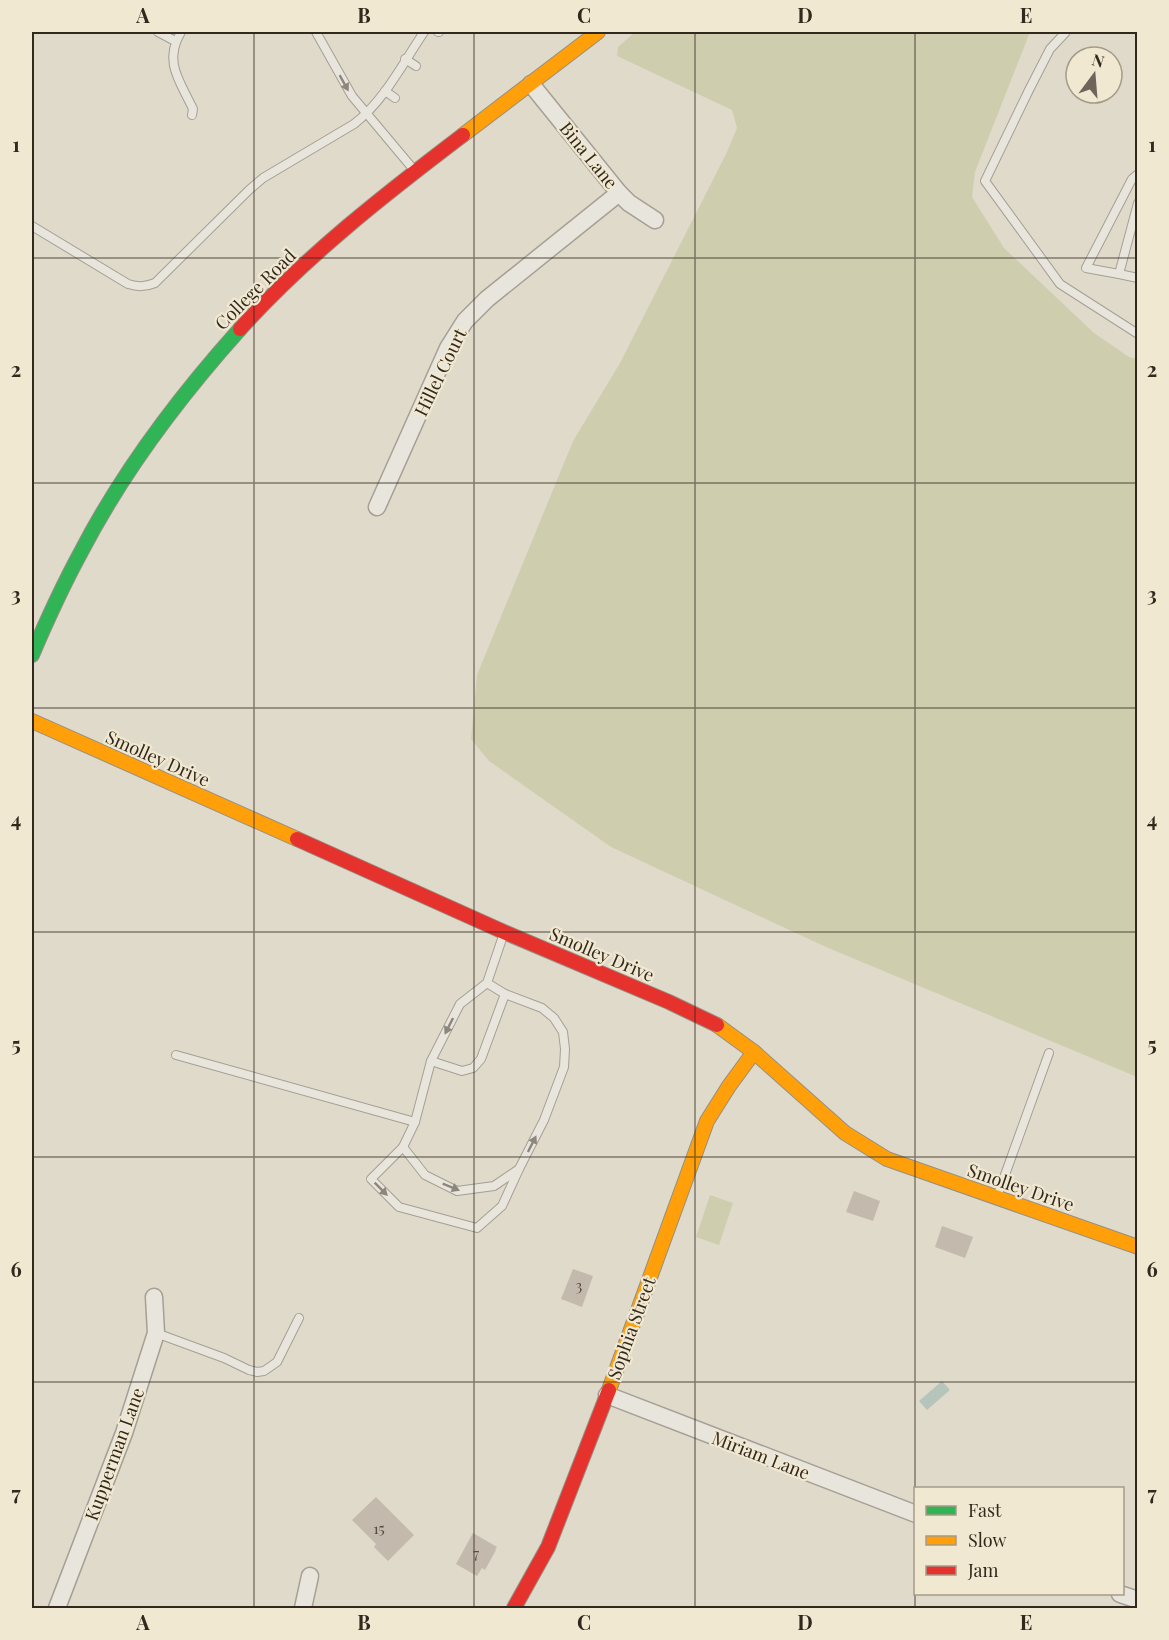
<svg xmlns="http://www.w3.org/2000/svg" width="1169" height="1640" viewBox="0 0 1169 1640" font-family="'Playfair Display',serif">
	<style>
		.green { fill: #ceceaf }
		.water { fill: #b6c5bc }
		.building { fill: #c3b9ac }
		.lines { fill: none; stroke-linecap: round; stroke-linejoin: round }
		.lane-casing { stroke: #a59f95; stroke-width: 10 }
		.street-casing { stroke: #a59f95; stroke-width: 19 }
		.fast-casing { stroke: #958f84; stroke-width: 16 }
		.slow-casing { stroke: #958f84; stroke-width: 16 }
		.jam-casing { stroke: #958f84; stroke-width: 16 }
		.lane { stroke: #e8e5dc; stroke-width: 8 }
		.street { stroke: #e8e5dc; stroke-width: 16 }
		.fast { stroke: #30b455; stroke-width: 14 }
		.slow { stroke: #ff9f0a; stroke-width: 14 }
		.jam { stroke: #e5322d; stroke-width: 14 }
		.oneway { fill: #8d867d }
		.grid { fill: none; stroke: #32281e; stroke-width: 1.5; stroke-opacity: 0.55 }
		.labels { text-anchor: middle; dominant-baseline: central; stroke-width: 4.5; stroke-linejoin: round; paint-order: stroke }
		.number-label { font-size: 15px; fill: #564c42 }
		.street-label { font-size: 18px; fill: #32281e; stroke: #f1e8d1 }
		.neatline { fill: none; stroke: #32281e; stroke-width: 2 }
		.grid-label { font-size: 20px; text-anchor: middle; font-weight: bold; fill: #32281e }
	</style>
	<rect width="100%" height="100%" fill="#e0dacb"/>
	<g class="green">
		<path d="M 635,32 L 1030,32 L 975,172 L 972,197 L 1004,248 L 1094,333 L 1129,357 L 1137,359 L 1137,1077 L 826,947 L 611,847 L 489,761 L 471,739 L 477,675 L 573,441 L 620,363 L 726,154 L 737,128 L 732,110 L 617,56 L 618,47 Z"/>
		<path d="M 710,1195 L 733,1203 L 719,1245 L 696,1237 Z"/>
	</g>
	<path class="water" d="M 942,1381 L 950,1390 L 927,1410 L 919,1401 Z"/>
	<g class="building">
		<path d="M 854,1191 L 880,1201 L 873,1221 L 846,1212 Z"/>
		<path d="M 942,1226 L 973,1237 L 965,1258 L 935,1247 Z"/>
		<path d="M 573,1269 L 593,1276 L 582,1307 L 561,1299 Z"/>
		<path d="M 376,1497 L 414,1535 L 388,1561 L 374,1547 L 376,1544 L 352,1520 Z"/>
		<path d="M 473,1533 L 497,1547 L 495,1550 L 496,1550 L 485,1570 L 482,1568 L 477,1576 L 456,1564 Z"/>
	</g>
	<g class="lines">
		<g class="lane-casing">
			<g id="lane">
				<path d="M 158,32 L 175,41"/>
				<path d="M 181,32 C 163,62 180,81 193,109 L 192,115"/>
				<path d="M 316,32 L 352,96 L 414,170"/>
				<path d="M 438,32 L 439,32"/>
				<path d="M 1066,32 L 1050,49 L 1029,90 L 985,181 L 1060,284 L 1138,334"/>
				<path d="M 405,59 L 416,66"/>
				<path d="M 385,91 L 395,98"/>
				<path d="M 1138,203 L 1119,274 L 1138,278"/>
				<path d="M 32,226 L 128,284 C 138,287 145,287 155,283 L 249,190 L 263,178 L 354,124 C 384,101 403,63 424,32"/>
				<path d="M 1119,274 L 1086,268 L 1132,179 L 1138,174"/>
				<path d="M 487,983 L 505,994 L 542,1008 L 554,1018 L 563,1032 L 565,1049 L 564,1067 L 544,1120 L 519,1169 L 494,1186 L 457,1191 L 425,1175 L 403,1147 L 415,1122 L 431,1061 L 460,1004 L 487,983 L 504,933"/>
				<path d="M 176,1055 L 415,1122"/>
				<path d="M 431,1061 L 462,1071 L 473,1068 L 481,1059 L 505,994"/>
				<path d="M 403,1147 L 371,1179 L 399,1207 L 477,1228 L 502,1206 L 519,1169"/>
				<path d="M 997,1197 L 1049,1053"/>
				<path d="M 156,1333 L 224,1358 L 249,1370 L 257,1372 L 264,1371 L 277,1362 L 299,1318"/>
			</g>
		</g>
		<g class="street-casing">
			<g id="street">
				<path d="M 531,84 L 619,193 L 629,203 L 655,220"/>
				<path d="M 377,507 L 448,348 L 465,321 L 487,299 L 619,193"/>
				<path d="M 607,1395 L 916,1514"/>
				<path d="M 1120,1594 L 1138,1600"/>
				<path d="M 57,1608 L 124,1433 L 156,1333 L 154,1297"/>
				<path d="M 303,1608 L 310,1576"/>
			</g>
		</g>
		<g class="fast-casing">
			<path id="fast" d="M 32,655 C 47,620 63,585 81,552 C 123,471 179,397 240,329"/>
		</g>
		<g class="slow-casing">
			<g id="slow">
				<path d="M 463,135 L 598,32"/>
				<path d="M 32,721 L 297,839"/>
				<path d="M 717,1025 L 754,1052 L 845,1133 L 887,1159 L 1138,1247"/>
				<path d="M 609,1390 L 707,1121 L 729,1086 L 754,1052"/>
			</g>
		</g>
		<g class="jam-casing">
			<g id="jam">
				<path d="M 240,329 C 306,256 384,195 463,135"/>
				<path d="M 297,839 L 504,932 L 669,1002 L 717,1025"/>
				<path d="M 514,1608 L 548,1547 L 609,1390"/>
			</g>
		</g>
		<use href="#lane" class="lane"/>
		<use href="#street" class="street"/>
		<use href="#fast" class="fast"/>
		<use href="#slow" class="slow"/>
		<use href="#jam" class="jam"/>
	</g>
	<defs><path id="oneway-solid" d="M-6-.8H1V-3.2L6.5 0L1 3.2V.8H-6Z" transform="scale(1.5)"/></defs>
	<g class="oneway">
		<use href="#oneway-solid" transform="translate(344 83) rotate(61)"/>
		<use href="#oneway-solid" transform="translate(449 1026) rotate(117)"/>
		<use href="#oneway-solid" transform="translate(532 1144) rotate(-63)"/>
		<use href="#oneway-solid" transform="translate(451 1187) rotate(22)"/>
		<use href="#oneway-solid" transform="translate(381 1189) rotate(45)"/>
	</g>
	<path class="grid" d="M 254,32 L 254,1608M 474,32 L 474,1608M 695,32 L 695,1608M 915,32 L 915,1608M 32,258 L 1138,258M 32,483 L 1138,483M 32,708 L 1138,708M 32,932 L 1138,932M 32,1157 L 1138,1157M 32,1382 L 1138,1382"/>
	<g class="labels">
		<g class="number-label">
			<text x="579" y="1285">3</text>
			<text x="379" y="1528">15</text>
			<text x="476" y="1553">7</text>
		</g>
		<g class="street-label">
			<text transform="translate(589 155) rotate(51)">Bina Lane</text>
			<text transform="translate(255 289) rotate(-45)">College Road</text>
			<text transform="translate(440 372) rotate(-64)">Hillel Court</text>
			<text transform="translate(158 758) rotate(24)">Smolley Drive</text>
			<text transform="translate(602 954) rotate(23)">Smolley Drive</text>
			<text transform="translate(1021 1187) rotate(19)">Smolley Drive</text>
			<text transform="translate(631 1328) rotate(-70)">Sophia Street</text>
			<text transform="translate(114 1454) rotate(-70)">Kupperman Lane</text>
			<text transform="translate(761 1455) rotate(21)">Miriam Lane</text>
		</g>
	</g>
	<rect width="1169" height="1640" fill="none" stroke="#f1e8d1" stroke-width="66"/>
	<rect x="914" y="1487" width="210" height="108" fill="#f1e8d1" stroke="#a59b89" stroke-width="1.5"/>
	<rect x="926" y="1506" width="30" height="9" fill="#30b455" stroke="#a59b89" stroke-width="1.5"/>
	<text x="968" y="1517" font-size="18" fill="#32281e">Fast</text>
	<rect x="926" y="1536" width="30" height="9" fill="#ff9f0a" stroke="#a59b89" stroke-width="1.5"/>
	<text x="968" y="1547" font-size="18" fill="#32281e">Slow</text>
	<rect x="926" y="1566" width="30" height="9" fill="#e5322d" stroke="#a59b89" stroke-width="1.5"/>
	<text x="968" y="1577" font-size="18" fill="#32281e">Jam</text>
	<g transform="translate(1094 75) rotate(16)"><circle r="28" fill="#f1e8d1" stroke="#a59b89" stroke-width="1.5"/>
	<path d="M0-4.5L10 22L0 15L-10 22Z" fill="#6f665b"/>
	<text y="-9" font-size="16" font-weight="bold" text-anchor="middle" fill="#32281e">N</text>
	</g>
	<rect x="33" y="33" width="1103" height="1574" class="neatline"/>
	<g class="grid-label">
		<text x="143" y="23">A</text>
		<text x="364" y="23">B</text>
		<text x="584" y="23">C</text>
		<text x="805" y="23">D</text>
		<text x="1026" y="23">E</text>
		<text x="16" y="152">1</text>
		<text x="1152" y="152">1</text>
		<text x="16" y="377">2</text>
		<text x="1152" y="377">2</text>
		<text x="16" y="602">3</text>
		<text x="1152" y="602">3</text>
		<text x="16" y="827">4</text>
		<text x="1152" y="827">4</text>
		<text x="16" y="1052">5</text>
		<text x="1152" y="1052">5</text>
		<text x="16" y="1277">6</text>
		<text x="1152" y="1277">6</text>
		<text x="16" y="1501">7</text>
		<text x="1152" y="1501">7</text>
		<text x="143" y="1630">A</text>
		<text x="364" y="1630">B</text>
		<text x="584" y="1630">C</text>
		<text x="805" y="1630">D</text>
		<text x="1026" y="1630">E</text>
	</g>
</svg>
